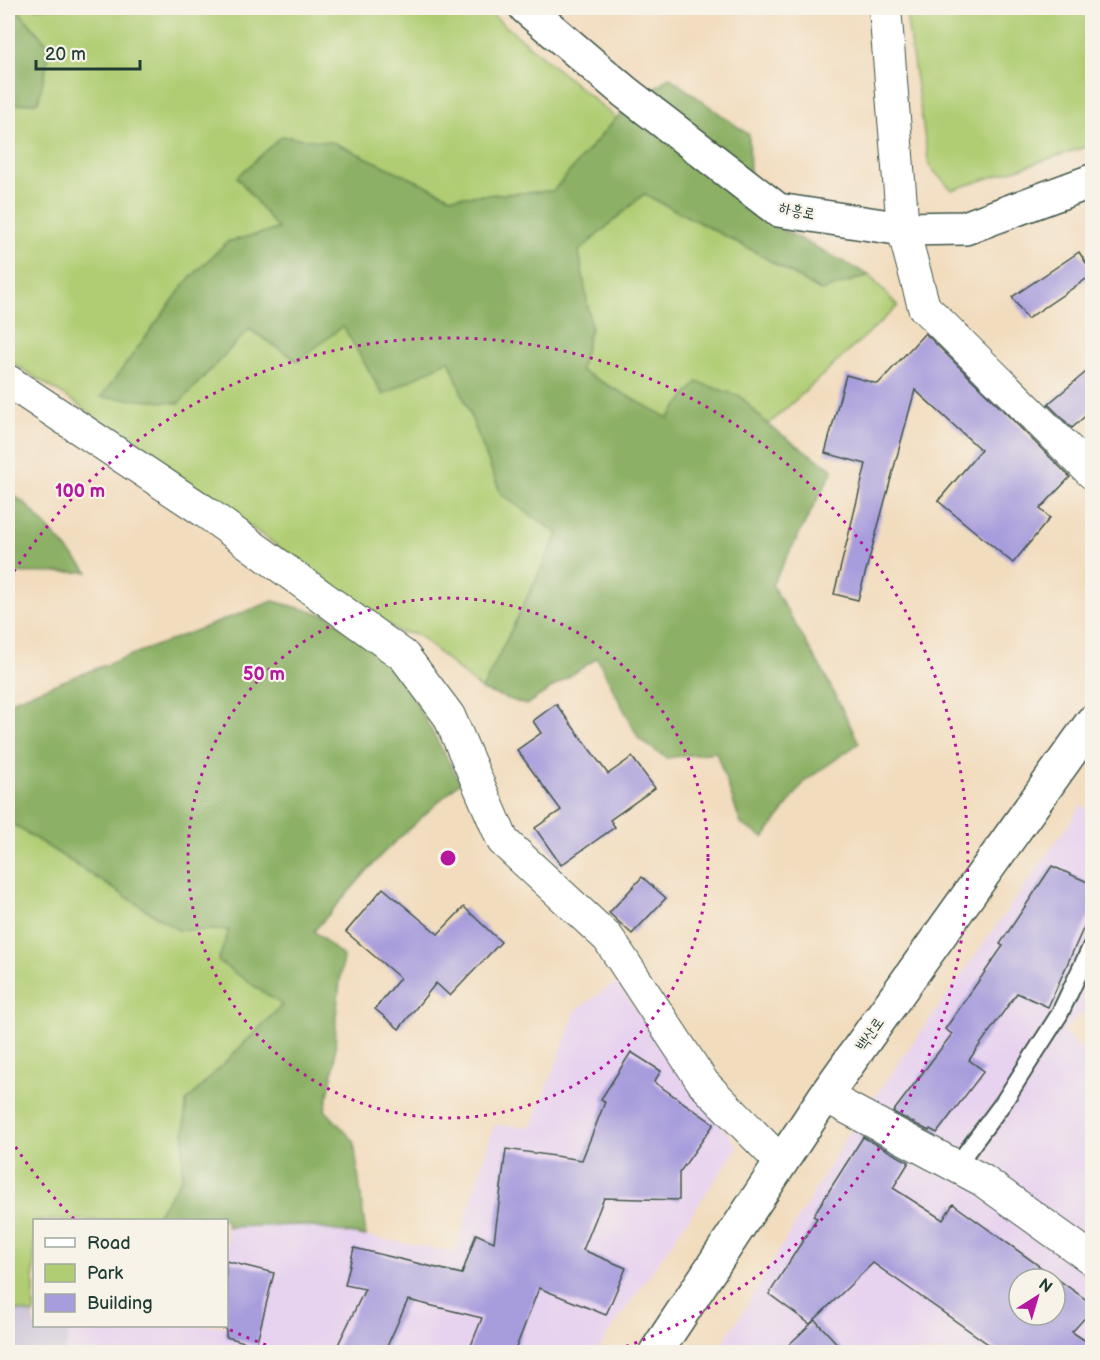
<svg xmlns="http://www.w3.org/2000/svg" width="1100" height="1360" viewBox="0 0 1100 1360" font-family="'Balsamiq Sans','Poor Story',sans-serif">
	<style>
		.built { fill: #e7d2ef; fill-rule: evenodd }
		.industrial { fill: #c8bfd8 }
		.green { fill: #b0cd73; stroke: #688554; stroke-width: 1.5 }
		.forest { fill: #8cb065; stroke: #56764c; stroke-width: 1.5 }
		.building { fill: #a79cdc; fill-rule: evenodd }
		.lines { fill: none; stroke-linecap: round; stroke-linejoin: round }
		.lane-casing { stroke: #3f5549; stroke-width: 20 }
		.street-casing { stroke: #3f5549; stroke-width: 34 }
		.secondary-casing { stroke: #3f5549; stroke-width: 36 }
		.lane { stroke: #fff; stroke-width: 16 }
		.street { stroke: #fff; stroke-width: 32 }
		.secondary { stroke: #fff; stroke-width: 33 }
		.ring { fill: none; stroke: #b5179e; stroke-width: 3; stroke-dasharray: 3 6 }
		.labels { text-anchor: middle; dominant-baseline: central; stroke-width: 4.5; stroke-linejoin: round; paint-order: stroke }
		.street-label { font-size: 15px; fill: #1f3d34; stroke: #f7f3e8 }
		.centre { fill: #b5179e; stroke: #f7f3e8; stroke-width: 3 }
		.ring-label { font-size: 18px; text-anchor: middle; font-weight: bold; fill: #b5179e; stroke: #f7f3e8; stroke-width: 4.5; stroke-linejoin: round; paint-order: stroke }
	</style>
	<rect width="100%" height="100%" fill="#f7f3e8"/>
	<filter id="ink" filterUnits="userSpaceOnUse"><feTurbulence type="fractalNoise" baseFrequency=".0167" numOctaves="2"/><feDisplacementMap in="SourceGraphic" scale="12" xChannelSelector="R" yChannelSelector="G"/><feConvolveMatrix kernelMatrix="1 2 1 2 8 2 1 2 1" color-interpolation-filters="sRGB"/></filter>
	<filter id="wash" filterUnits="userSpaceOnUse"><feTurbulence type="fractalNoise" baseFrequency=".008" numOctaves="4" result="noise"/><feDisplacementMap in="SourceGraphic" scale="24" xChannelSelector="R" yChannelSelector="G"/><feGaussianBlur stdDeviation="1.35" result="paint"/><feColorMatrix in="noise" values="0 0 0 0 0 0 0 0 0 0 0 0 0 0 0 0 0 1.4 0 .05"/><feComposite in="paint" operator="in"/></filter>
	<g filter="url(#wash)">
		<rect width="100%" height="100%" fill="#f2dcbe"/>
		<g class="built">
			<path d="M 1082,805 L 1092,813 L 1092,1005 L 1062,1031 L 1092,1058 L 1092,1352 L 716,1352 L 743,1312 L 847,1136 ZM 1019,1279 L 1055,1279 L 1055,1315 L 1019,1315 Z"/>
			<path d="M 616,982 L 738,1147 L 596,1352 L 65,1352 L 71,1326 L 226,1326 L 227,1227 L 300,1225 L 455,1252 L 494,1125 L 532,1127 L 576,1010 Z"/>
		</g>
		<path class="industrial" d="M 8,1308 L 34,1314 L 34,1326 L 71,1326 L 65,1352 L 8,1352 Z"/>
		<g class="green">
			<path d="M 16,8 L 484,8 L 616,118 L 553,191 L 451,197 L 335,143 L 278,229 L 227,242 L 187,281 L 179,403 L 249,329 L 298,361 L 343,326 L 449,360 L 501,494 L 558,534 L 482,690 L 417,634 L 399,632 L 73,401 L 8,360 L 8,105 L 38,102 L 50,48 Z"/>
			<path d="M 905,8 L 1092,8 L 1092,145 L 952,190 L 929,166 Z"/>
			<path d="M 644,194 L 752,250 L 820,291 L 869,275 L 898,306 L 768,425 L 740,396 L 668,419 L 580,371 L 591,327 L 579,251 Z"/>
			<path d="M 8,821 L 178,930 L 230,930 L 218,961 L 282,1005 L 186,1102 L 182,1178 L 154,1220 L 34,1220 L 34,1314 L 8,1308 Z"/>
		</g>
		<g class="forest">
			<path d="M 8,8 L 16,8 L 51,48 L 38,102 L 8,105 Z"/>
			<path d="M 669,77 L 749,135 L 751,213 L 869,275 L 821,291 L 752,250 L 644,194 L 579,251 L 591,327 L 580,370 L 668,418 L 697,382 L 740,396 L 768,425 L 833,470 L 772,585 L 824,673 L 859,743 L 805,781 L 764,838 L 741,824 L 716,752 L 666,758 L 639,739 L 597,658 L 526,705 L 482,690 L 558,534 L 501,494 L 449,360 L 383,395 L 343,326 L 298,361 L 249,329 L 179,403 L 101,397 L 187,281 L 227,242 L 278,229 L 237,177 L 282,136 L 335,143 L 451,197 L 553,191 L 616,118 Z"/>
			<path d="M 8,491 L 26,504 L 88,572 L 8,573 Z"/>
			<path d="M 273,601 L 329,616 L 399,672 L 460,782 L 384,852 L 314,931 L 343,956 L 336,1016 L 335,1062 L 325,1110 L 354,1141 L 366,1236 L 300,1225 L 227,1227 L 226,1220 L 154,1220 L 182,1178 L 186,1102 L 282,1005 L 218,961 L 229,930 L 178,930 L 8,821 L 8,702 Z"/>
		</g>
		<g id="blocks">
			<g class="building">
				<path d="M 1079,252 L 1092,272 L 1092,275 L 1027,319 L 1012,297 Z"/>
				<path d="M 925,333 L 1070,477 L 1040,509 L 1050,518 L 1013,563 L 938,501 L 981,450 L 915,390 L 858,600 L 834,594 L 866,464 L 825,453 L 846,375 L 878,384 Z"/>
				<path d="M 1092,367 L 1092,410 L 1072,428 L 1048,404 Z"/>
				<path d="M 556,704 L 608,774 L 632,757 L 655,788 L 610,820 L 615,827 L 561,865 L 535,828 L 561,810 L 517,750 L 541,733 L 533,721 Z"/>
				<path d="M 1052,866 L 1092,884 L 1092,909 L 1048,1007 L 1017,993 L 969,1060 L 984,1071 L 937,1133 L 930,1129 L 929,1131 L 893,1112 L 952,1034 L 945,1029 L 1003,946 L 1000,944 Z"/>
				<path d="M 642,877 L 666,898 L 632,934 L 609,913 Z"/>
				<path d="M 383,888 L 438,934 L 464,907 L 501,942 L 450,996 L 436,983 L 399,1029 L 375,1009 L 400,978 L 346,932 Z"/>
				<path d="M 631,1052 L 661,1071 L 654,1082 L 714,1124 L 679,1173 L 679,1200 L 604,1198 L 583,1250 L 626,1268 L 606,1315 L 539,1288 L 514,1353 L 468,1353 L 482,1318 L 408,1300 L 384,1353 L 334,1353 L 365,1289 L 345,1285 L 354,1248 L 462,1274 L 476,1234 L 494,1242 L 506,1149 L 582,1160 L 605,1102 L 601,1099 Z"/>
				<path d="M 863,1137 L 909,1162 L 893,1188 L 943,1220 L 953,1204 L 1092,1304 L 1092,1310 L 1072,1332 L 1092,1345 L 1092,1353 L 1001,1353 L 873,1263 L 810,1324 L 769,1294 L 817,1218 L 813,1216 ZM 1019,1279 L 1055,1279 L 1055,1315 L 1019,1315 Z"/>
				<path d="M 226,1261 L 274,1273 L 256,1345 L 226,1337 Z"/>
				<path d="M 815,1320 L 846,1353 L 780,1353 Z"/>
			</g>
		</g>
	</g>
	<g filter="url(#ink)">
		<use href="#blocks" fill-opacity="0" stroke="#3f5549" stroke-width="1.5"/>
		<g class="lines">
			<g class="lane-casing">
				<path id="lane" d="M 956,1166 L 1003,1103 L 1059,1015 L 1092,945"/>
			</g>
			<g class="street-casing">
				<g id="street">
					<path d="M 885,8 L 903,229 L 924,307 L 1092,473"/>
					<path d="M 8,381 L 204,511 L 404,656 L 449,716 L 503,841 L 608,938 L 704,1084 L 781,1162"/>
					<path d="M 825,1096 L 982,1180 L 1092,1259"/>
				</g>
			</g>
			<g class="secondary-casing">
				<g id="secondary">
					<path d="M 526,8 L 625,92 L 778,210 L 903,229 L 965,228 L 1092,181"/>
					<path d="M 656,1352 L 825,1096 L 1092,722"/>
				</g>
			</g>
			<use href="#lane" class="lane"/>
			<use href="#street" class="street"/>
			<use href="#secondary" class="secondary"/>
		</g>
	</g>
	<g class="ring">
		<circle cx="448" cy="858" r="260"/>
		<path d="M283 1351A520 520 0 0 1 224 1327M74 1219A520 520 0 0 1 9 1137M9 579A520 520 0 1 1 613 1351"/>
	</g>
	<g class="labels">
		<g class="street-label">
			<text transform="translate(797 211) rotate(12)">하흥로</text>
			<text transform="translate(870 1034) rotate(-55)">백산로</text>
		</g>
	</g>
	<circle cx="448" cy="858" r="9" class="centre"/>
	<g class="ring-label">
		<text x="80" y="497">100 m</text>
		<text x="264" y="680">50 m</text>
	</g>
	<rect width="1100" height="1360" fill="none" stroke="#f7f3e8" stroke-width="30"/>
	<rect x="33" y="1219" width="195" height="108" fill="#f7f3e8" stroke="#a1aaa0" stroke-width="1.5"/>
	<rect x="45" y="1238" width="30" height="9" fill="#ffffff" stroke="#a1aaa0" stroke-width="1.5"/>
	<text x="87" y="1249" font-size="18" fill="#1f3d34">Road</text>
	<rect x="45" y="1264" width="30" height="18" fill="#b0cd73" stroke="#a1aaa0" stroke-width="1.5"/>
	<text x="87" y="1279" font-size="18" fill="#1f3d34">Park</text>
	<rect x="45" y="1294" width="30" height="18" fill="#a79cdc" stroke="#a1aaa0" stroke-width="1.5"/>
	<text x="87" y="1309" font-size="18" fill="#1f3d34">Building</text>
	<g transform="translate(1037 1297) rotate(37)"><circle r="28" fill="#f7f3e8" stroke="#a1aaa0" stroke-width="1.5"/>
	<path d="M0-4.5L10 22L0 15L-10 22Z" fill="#b5179e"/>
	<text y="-9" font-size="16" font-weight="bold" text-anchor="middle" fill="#1f3d34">N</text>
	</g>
	<path d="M36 60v9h104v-9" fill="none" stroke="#1f3d34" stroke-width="3"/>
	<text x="45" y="60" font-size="18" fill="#1f3d34" stroke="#f7f3e8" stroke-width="4.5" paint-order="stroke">20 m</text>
</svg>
